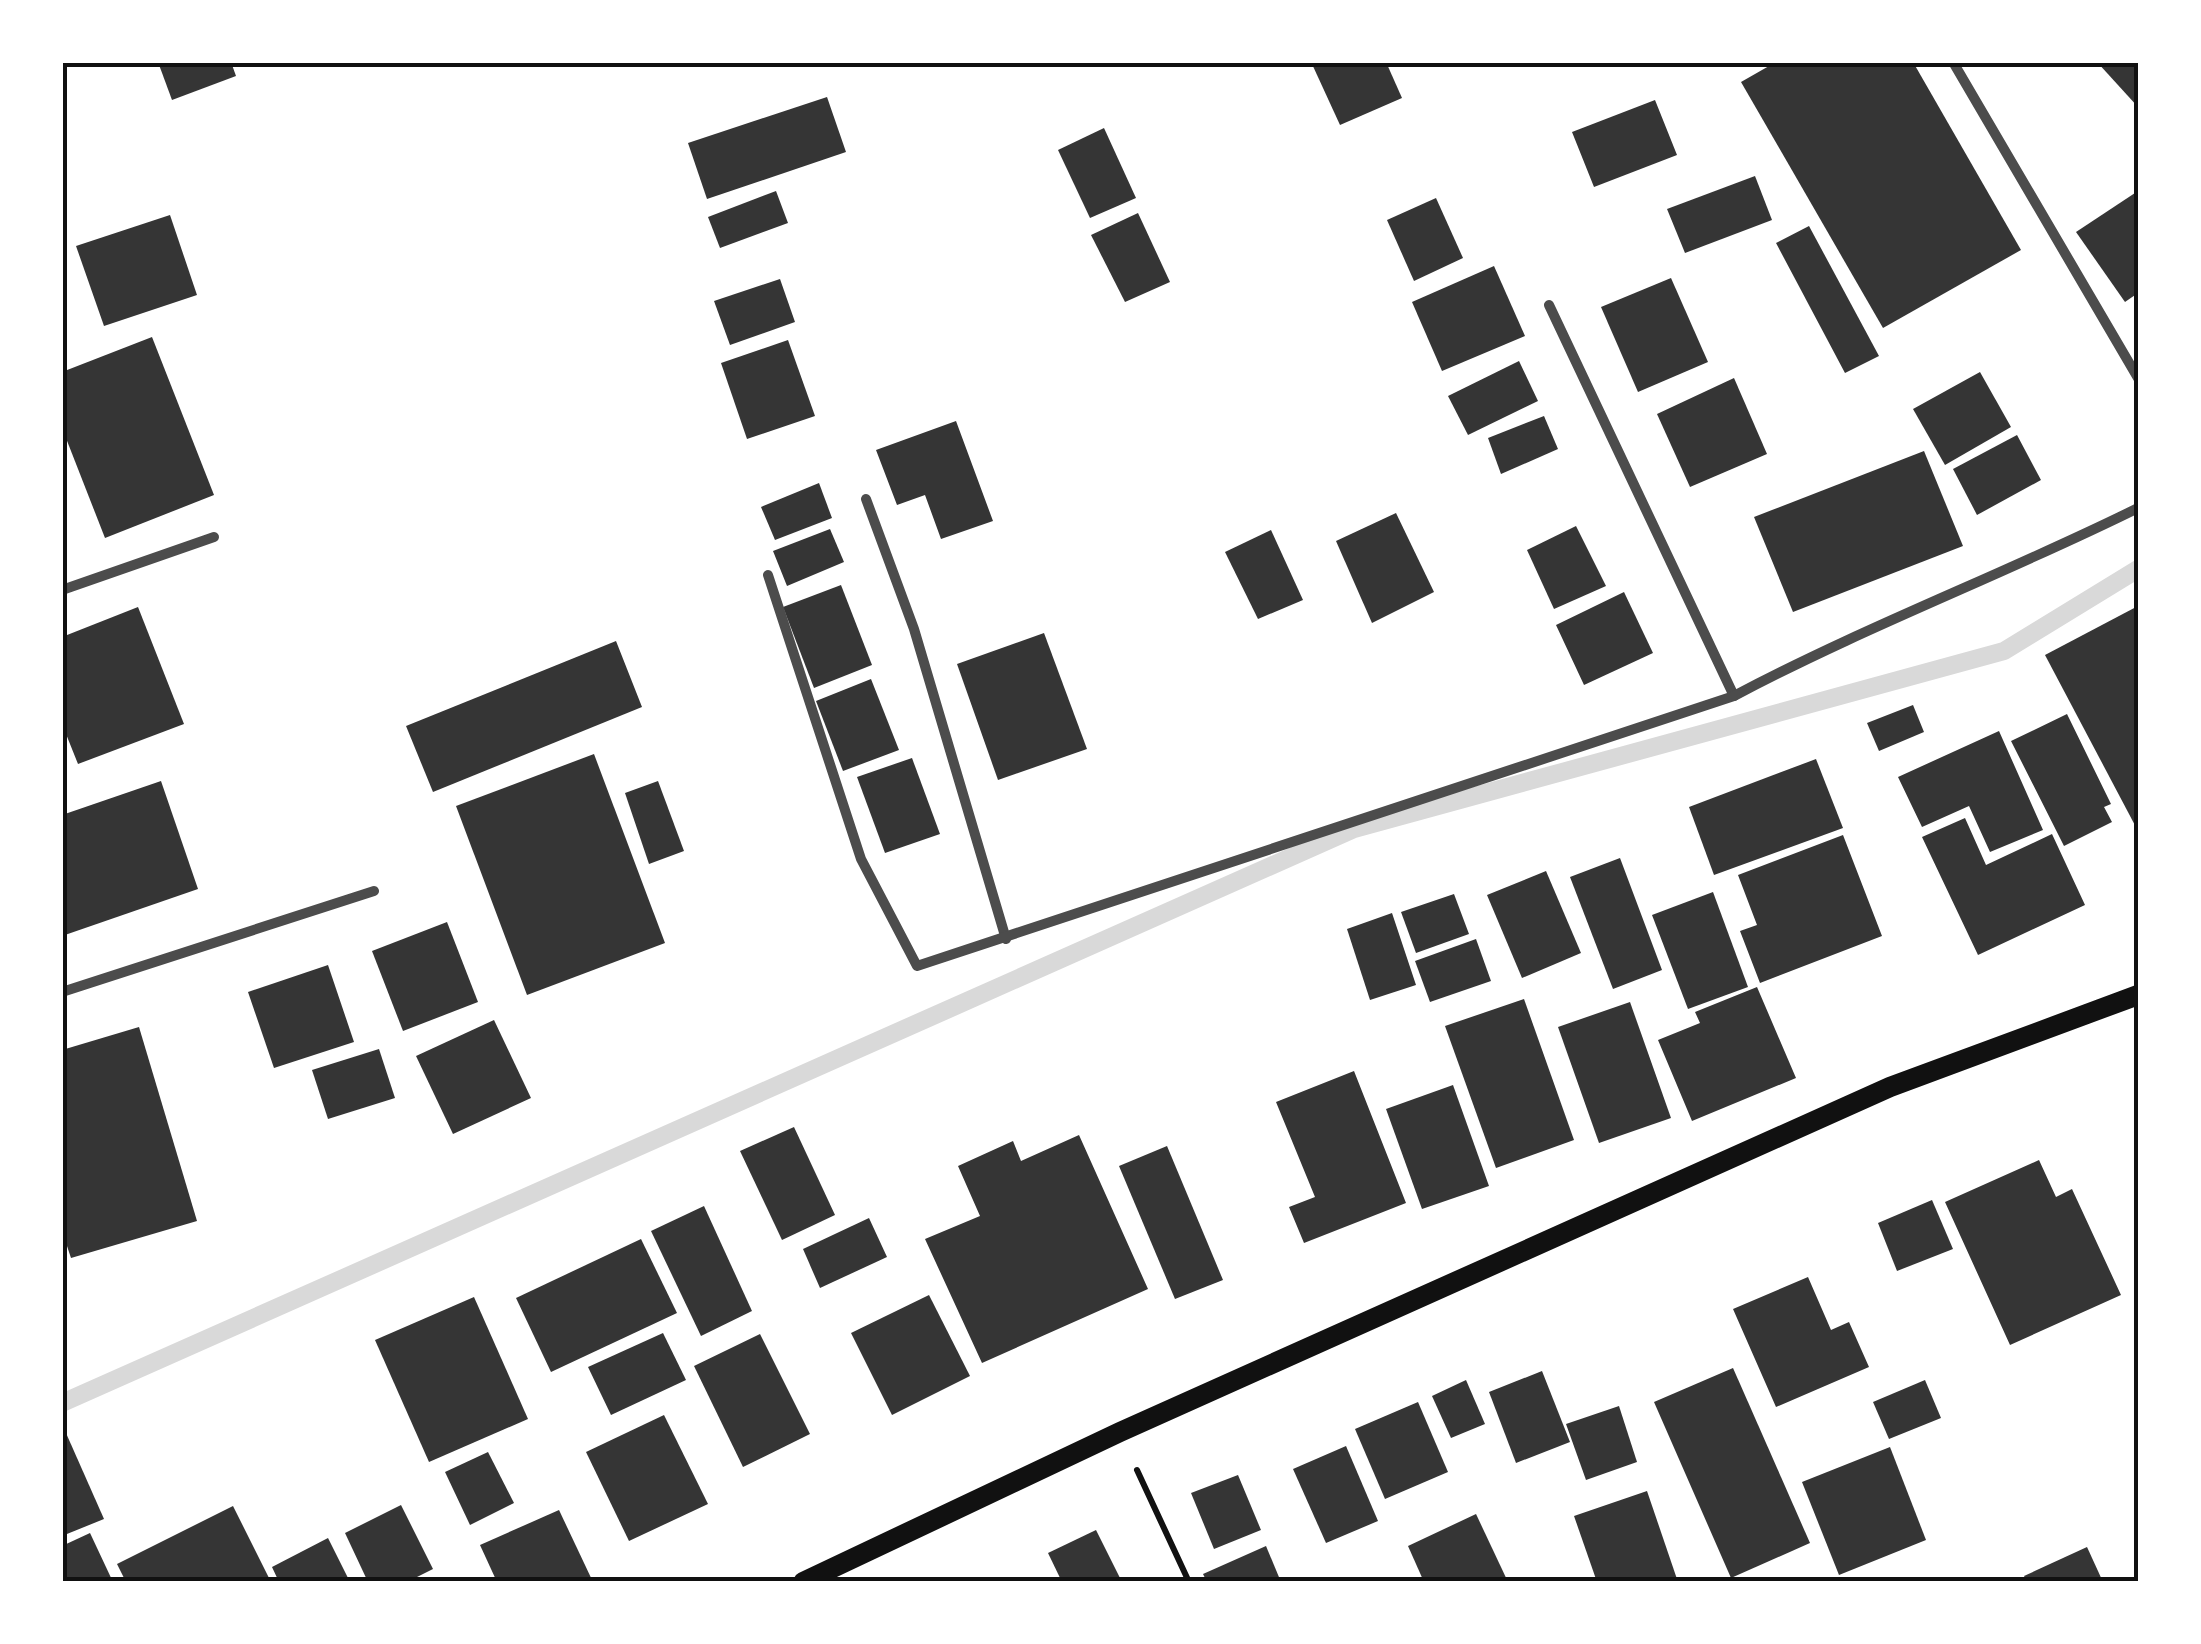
<svg xmlns="http://www.w3.org/2000/svg" width="2201" height="1644" viewBox="0 0 2201 1644" font-family="'DejaVu Sans',sans-serif">
	<style>
		.lines { fill: none; stroke-linecap: round; stroke-linejoin: round }
		.stream { stroke: #d9d9d9; stroke-width: 18 }
		.building { fill: #353535 }
		.path { stroke: #111; stroke-width: 6 }
		.minor { stroke: #4c4c4c; stroke-width: 10 }
		.secondary { stroke: #111; stroke-width: 20 }
		.neatline { fill: none; stroke: #111; stroke-width: 4 }
	</style>
	<rect width="100%" height="100%" fill="#fff"/>
	<g class="lines">
		<path class="stream" d="M 62,1403 L 1354,829 L 2004,651 L 2138,569"/>
	</g>
	<g class="building">
		<path d="M 158,62 L 231,62 L 236,76 L 172,100 Z"/>
		<path d="M 1386,62 L 1402,98 L 1340,125 L 1312,64 Z"/>
		<path d="M 1776,62 L 1913,62 L 2021,250 L 1883,328 L 1741,82 Z"/>
		<path d="M 2097,62 L 2138,62 L 2138,107 Z"/>
		<path d="M 827,97 L 846,152 L 707,199 L 688,143 Z"/>
		<path d="M 1655,100 L 1677,155 L 1594,187 L 1572,132 Z"/>
		<path d="M 1104,128 L 1136,198 L 1090,218 L 1058,150 Z"/>
		<path d="M 1755,176 L 1772,220 L 1685,253 L 1667,209 Z"/>
		<path d="M 776,191 L 788,223 L 720,248 L 708,217 Z"/>
		<path d="M 2138,191 L 2138,293 L 2125,302 L 2076,232 Z"/>
		<path d="M 1436,198 L 1463,258 L 1414,281 L 1387,220 Z"/>
		<path d="M 1138,213 L 1170,282 L 1125,302 L 1091,235 Z"/>
		<path d="M 170,215 L 197,295 L 104,326 L 76,246 Z"/>
		<path d="M 1809,226 L 1879,356 L 1845,373 L 1776,243 Z"/>
		<path d="M 1494,266 L 1525,336 L 1442,371 L 1412,302 Z"/>
		<path d="M 1671,278 L 1708,362 L 1638,392 L 1601,307 Z"/>
		<path d="M 780,279 L 795,322 L 730,345 L 714,301 Z"/>
		<path d="M 152,337 L 214,495 L 105,538 L 62,428 L 62,372 Z"/>
		<path d="M 788,340 L 815,416 L 747,439 L 721,363 Z"/>
		<path d="M 1519,361 L 1538,401 L 1468,435 L 1448,396 Z"/>
		<path d="M 1980,372 L 2011,427 L 1945,465 L 1913,409 Z"/>
		<path d="M 1734,378 L 1767,454 L 1690,487 L 1657,414 Z"/>
		<path d="M 1544,416 L 1558,449 L 1501,474 L 1488,438 Z"/>
		<path d="M 956,421 L 993,521 L 941,539 L 925,495 L 897,505 L 876,450 Z"/>
		<path d="M 2017,435 L 2041,480 L 1977,515 L 1953,469 Z"/>
		<path d="M 1924,451 L 1963,546 L 1793,612 L 1754,517 Z"/>
		<path d="M 819,483 L 832,518 L 775,540 L 761,507 Z"/>
		<path d="M 1396,513 L 1434,592 L 1372,623 L 1336,541 Z"/>
		<path d="M 1576,526 L 1606,586 L 1554,609 L 1527,550 Z"/>
		<path d="M 830,529 L 844,562 L 787,586 L 773,551 Z"/>
		<path d="M 1271,530 L 1303,600 L 1258,619 L 1225,552 Z"/>
		<path d="M 841,585 L 872,665 L 814,688 L 783,607 Z"/>
		<path d="M 1624,592 L 1653,653 L 1584,685 L 1556,625 Z"/>
		<path d="M 2138,606 L 2138,831 L 2045,655 Z"/>
		<path d="M 138,607 L 184,724 L 78,764 L 62,724 L 62,637 Z"/>
		<path d="M 1044,633 L 1087,749 L 998,780 L 957,664 Z"/>
		<path d="M 616,641 L 642,707 L 433,792 L 406,726 Z"/>
		<path d="M 871,679 L 899,750 L 843,771 L 816,701 Z"/>
		<path d="M 1913,705 L 1924,732 L 1879,751 L 1867,723 Z"/>
		<path d="M 2067,714 L 2111,804 L 2104,807 L 2112,822 L 2064,846 L 2011,741 Z"/>
		<path d="M 1999,731 L 2043,830 L 1990,852 L 1969,806 L 1922,827 L 1898,777 Z"/>
		<path d="M 594,754 L 665,943 L 527,995 L 456,806 Z"/>
		<path d="M 912,758 L 940,834 L 885,853 L 857,777 Z"/>
		<path d="M 1816,759 L 1843,828 L 1714,875 L 1689,807 Z"/>
		<path d="M 161,781 L 198,889 L 62,936 L 62,815 Z"/>
		<path d="M 658,781 L 684,851 L 649,864 L 625,793 Z"/>
		<path d="M 1965,818 L 1986,865 L 2052,834 L 2085,905 L 1978,955 L 1922,837 Z"/>
		<path d="M 1843,835 L 1882,936 L 1760,983 L 1740,931 L 1757,925 L 1738,875 Z"/>
		<path d="M 1620,858 L 1662,970 L 1613,989 L 1570,877 Z"/>
		<path d="M 1546,871 L 1581,953 L 1522,978 L 1487,895 Z"/>
		<path d="M 1713,892 L 1748,987 L 1688,1009 L 1652,915 Z"/>
		<path d="M 1454,894 L 1469,934 L 1416,953 L 1401,912 Z"/>
		<path d="M 1392,913 L 1416,985 L 1370,1000 L 1347,929 Z"/>
		<path d="M 447,922 L 478,1002 L 403,1031 L 372,951 Z"/>
		<path d="M 1476,939 L 1491,981 L 1430,1002 L 1415,961 Z"/>
		<path d="M 328,965 L 354,1042 L 274,1068 L 248,992 Z"/>
		<path d="M 1757,987 L 1796,1078 L 1692,1121 L 1658,1040 L 1700,1023 L 1695,1012 Z"/>
		<path d="M 1524,999 L 1574,1140 L 1496,1168 L 1445,1026 Z"/>
		<path d="M 1630,1002 L 1671,1118 L 1599,1143 L 1558,1027 Z"/>
		<path d="M 494,1020 L 531,1098 L 453,1134 L 416,1056 Z"/>
		<path d="M 139,1027 L 197,1221 L 71,1258 L 62,1231 L 62,1050 Z"/>
		<path d="M 379,1049 L 395,1098 L 328,1119 L 312,1070 Z"/>
		<path d="M 1354,1071 L 1406,1203 L 1304,1243 L 1289,1207 L 1315,1197 L 1276,1102 Z"/>
		<path d="M 1453,1085 L 1489,1186 L 1422,1209 L 1386,1109 Z"/>
		<path d="M 794,1127 L 835,1215 L 782,1240 L 740,1151 Z"/>
		<path d="M 1079,1135 L 1148,1289 L 982,1363 L 925,1239 L 980,1216 L 958,1166 L 1013,1141 L 1021,1161 Z"/>
		<path d="M 1167,1146 L 1223,1280 L 1175,1299 L 1119,1166 Z"/>
		<path d="M 2039,1160 L 2056,1197 L 2072,1189 L 2121,1295 L 2010,1345 L 1945,1202 Z"/>
		<path d="M 1932,1200 L 1953,1249 L 1897,1271 L 1878,1223 Z"/>
		<path d="M 704,1206 L 752,1311 L 701,1336 L 651,1231 Z"/>
		<path d="M 869,1218 L 887,1257 L 820,1288 L 803,1249 Z"/>
		<path d="M 641,1239 L 677,1313 L 551,1372 L 516,1298 Z"/>
		<path d="M 1808,1277 L 1831,1330 L 1849,1322 L 1869,1367 L 1776,1407 L 1733,1309 Z"/>
		<path d="M 929,1295 L 970,1376 L 892,1415 L 851,1333 Z"/>
		<path d="M 474,1297 L 528,1419 L 429,1462 L 375,1340 Z"/>
		<path d="M 663,1333 L 686,1380 L 611,1415 L 588,1367 Z"/>
		<path d="M 760,1334 L 810,1434 L 743,1467 L 694,1366 Z"/>
		<path d="M 1733,1368 L 1810,1543 L 1731,1578 L 1654,1402 Z"/>
		<path d="M 1542,1371 L 1570,1442 L 1516,1463 L 1489,1392 Z"/>
		<path d="M 1466,1380 L 1485,1424 L 1451,1438 L 1432,1396 Z"/>
		<path d="M 1925,1380 L 1941,1418 L 1889,1439 L 1873,1402 Z"/>
		<path d="M 1418,1402 L 1448,1472 L 1385,1499 L 1355,1429 Z"/>
		<path d="M 1619,1406 L 1637,1462 L 1586,1480 L 1566,1424 Z"/>
		<path d="M 664,1415 L 708,1504 L 629,1541 L 586,1452 Z"/>
		<path d="M 62,1424 L 104,1519 L 62,1536 Z"/>
		<path d="M 1346,1446 L 1378,1521 L 1326,1543 L 1293,1469 Z"/>
		<path d="M 1890,1447 L 1926,1540 L 1839,1575 L 1802,1482 Z"/>
		<path d="M 488,1452 L 514,1503 L 470,1525 L 445,1472 Z"/>
		<path d="M 1238,1475 L 1261,1530 L 1214,1549 L 1191,1493 Z"/>
		<path d="M 1647,1491 L 1678,1582 L 1597,1582 L 1574,1516 Z"/>
		<path d="M 401,1505 L 433,1569 L 407,1582 L 368,1582 L 345,1533 Z"/>
		<path d="M 233,1506 L 271,1582 L 126,1582 L 117,1564 Z"/>
		<path d="M 559,1510 L 593,1582 L 497,1582 L 480,1545 Z"/>
		<path d="M 1476,1514 L 1508,1582 L 1424,1582 L 1408,1546 Z"/>
		<path d="M 1096,1530 L 1122,1582 L 1062,1582 L 1048,1553 Z"/>
		<path d="M 90,1533 L 113,1582 L 62,1582 L 62,1546 Z"/>
		<path d="M 328,1538 L 350,1582 L 279,1582 L 272,1567 Z"/>
		<path d="M 1266,1546 L 1281,1582 L 1207,1582 L 1203,1574 Z"/>
		<path d="M 2087,1547 L 2103,1582 L 2027,1582 L 2024,1576 Z"/>
	</g>
	<g class="lines">
		<path class="path" d="M 1137,1470 L 1189,1582"/>
		<g class="minor">
			<path d="M 1953,62 L 2138,378"/>
			<path d="M 1549,305 L 1734,696"/>
			<path d="M 866,499 L 914,629 L 1006,939"/>
			<path d="M 768,575 L 861,859 L 917,966 L 1734,696 C 1866,626 2005,574 2138,508"/>
			<path d="M 62,590 L 214,537"/>
			<path d="M 62,992 L 374,891"/>
		</g>
		<path class="secondary" d="M 803,1582 L 1120,1432 L 1890,1087 L 2138,995"/>
	</g>
	<rect width="2201" height="1644" fill="none" stroke="#ffffff" stroke-width="130"/>
	<rect x="65" y="65" width="2071" height="1514" class="neatline"/>
</svg>
